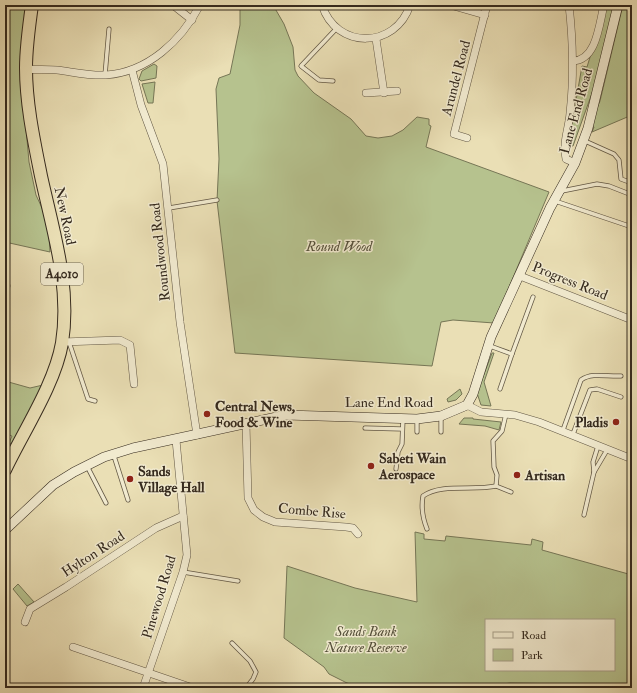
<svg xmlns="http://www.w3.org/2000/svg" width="637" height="693" viewBox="0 0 637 693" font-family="'IM FELL Double Pica',serif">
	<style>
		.green { fill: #b6c28e; stroke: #767656; fill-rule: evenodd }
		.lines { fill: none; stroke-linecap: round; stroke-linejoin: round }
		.lane-casing { stroke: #625744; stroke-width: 5 }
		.street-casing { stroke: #625744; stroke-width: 8 }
		.secondary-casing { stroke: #352a1e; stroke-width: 10 }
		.highway-casing { stroke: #352a1e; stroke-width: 14 }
		.lane { stroke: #f1eacf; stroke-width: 3.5 }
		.street { stroke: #f1eacf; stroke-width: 7 }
		.secondary { stroke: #f1eacf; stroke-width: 9 }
		.highway { stroke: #eadfb5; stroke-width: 12 }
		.poi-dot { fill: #8f2418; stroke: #f1eacf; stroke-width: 1.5 }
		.labels { text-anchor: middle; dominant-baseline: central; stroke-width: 3; stroke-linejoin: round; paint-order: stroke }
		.shield { fill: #f1eacf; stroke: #6d6453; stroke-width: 1 }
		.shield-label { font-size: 13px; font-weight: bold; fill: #352a1e }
		.street-label { font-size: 14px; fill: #352a1e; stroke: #f1eacf }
		.park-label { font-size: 14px; font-style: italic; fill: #55503a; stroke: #f1eacf }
		.poi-label { font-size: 14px; font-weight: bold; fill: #352a1e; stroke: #f1eacf; text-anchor: start }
	</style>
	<rect width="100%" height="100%" fill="#eadfb5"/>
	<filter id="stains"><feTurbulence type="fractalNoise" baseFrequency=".005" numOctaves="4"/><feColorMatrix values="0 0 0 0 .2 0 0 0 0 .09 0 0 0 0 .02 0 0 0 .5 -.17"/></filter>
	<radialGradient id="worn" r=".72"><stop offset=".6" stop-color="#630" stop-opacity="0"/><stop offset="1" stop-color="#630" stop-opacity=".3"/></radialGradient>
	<g class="green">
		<path d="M 5,5 L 27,5 L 23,94 L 29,162 L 36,195 L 48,221 L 50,252 L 5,242 Z"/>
		<path d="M 240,5 L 273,5 L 284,24 L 293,47 L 295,70 L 298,76 L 314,93 L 351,119 L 366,136 L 378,138 L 392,136 L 403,130 L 417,117 L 429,119 L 429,125 L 431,126 L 426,147 L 549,192 L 494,323 L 453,320 L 441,322 L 432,366 L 235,353 L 217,201 L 219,159 L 216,89 L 219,78 L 230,74 L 240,25 Z"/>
		<path d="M 606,5 L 617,5 L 601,68 L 573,146 L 568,146 L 582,66 L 587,67 Z"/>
		<path d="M 623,5 L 632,5 L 632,115 L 592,132 L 594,127 L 589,127 L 600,101 Z"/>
		<path d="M 154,64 L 157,66 L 156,78 L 141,81 L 139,79 L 142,71 Z"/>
		<path d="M 155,82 L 153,103 L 148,103 L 142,84 Z"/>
		<path d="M 5,263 L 10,286 L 5,305 Z"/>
		<path d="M 492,353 L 494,353 L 484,382 L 491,406 L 481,405 L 477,393 Z"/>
		<path d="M 5,381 L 30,388 L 43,385 L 13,445 L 9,443 L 12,436 L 5,434 Z"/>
		<path d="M 460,389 L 462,394 L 456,400 L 448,402 L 447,399 Z"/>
		<path d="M 464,418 L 473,418 L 473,419 L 501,422 L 499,430 L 485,426 L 459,424 Z"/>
		<path d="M 415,532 L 424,534 L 424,539 L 445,541 L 446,536 L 531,545 L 532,539 L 543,542 L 542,550 L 632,575 L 632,688 L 571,688 L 570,684 L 510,683 L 477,688 L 363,688 L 347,683 L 329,674 L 324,667 L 284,638 L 287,566 L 355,588 L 417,602 ZM 486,620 L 614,620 L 614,670 L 486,670 Z"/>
		<path d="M 18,584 L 34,602 L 27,606 L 13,589 Z"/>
	</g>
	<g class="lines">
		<g class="lane-casing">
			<g id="lane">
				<path d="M 105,75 L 109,29"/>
				<path d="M 333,81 L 319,80 L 301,66 L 336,29"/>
				<path d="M 585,141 L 614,154 L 619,160 L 621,179 L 632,183"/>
				<path d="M 562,191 L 597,184 L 609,186 L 632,195"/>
				<path d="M 555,201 L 632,227"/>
				<path d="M 169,208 L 217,200"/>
				<path d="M 69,342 L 88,399 L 95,401"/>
				<path d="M 490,346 L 512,354 L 533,297"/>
				<path d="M 500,389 L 512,354"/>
				<path d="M 506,414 L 502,431 L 493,441 L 494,467 L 497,475 L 496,486 L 511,492"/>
				<path d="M 441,417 L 441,432"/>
				<path d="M 365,428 L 402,429"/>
				<path d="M 563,430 L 581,380 C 592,372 608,377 621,376"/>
				<path d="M 417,432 L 417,419"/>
				<path d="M 573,434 L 590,390 L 597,389 L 621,397"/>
				<path d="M 114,456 L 128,500"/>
				<path d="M 87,466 L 106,503"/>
				<path d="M 396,469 L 398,452 L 402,444 L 403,419"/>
				<path d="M 594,472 L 607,450"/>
				<path d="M 584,515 L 594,472 L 593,462 L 598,446"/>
				<path d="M 427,529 C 423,519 421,507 423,496 C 441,483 474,491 496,486"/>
				<path d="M 183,572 L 238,581"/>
				<path d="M 232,643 L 250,661 L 256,672 L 253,679 L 246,688"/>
			</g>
		</g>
		<g class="street-casing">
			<g id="street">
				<path d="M 173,5 L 192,20"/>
				<path d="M 322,5 C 336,50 396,49 410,5"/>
				<path d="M 450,5 L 485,15"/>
				<path d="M 569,5 C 573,41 574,77 570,113 C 569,128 562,144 566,159 L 575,163"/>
				<path d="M 376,39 L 384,93"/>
				<path d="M 573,61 C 597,60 599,24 604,5"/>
				<path d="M 26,69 C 36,70 47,69 57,70 C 73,72 89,76 106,75 C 148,72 181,41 200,5"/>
				<path d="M 132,70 L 141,105 L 163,164 L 180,322 L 197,435"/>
				<path d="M 366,93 L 397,91"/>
				<path d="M 467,138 L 454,134 L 487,5"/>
				<path d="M 520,276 L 632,320"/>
				<path d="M 62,342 L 120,340 L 130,345 L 134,384"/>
				<path d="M 467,405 L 481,412 L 515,415 L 539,422 L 632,459"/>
				<path d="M 246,424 L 248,498 L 254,510 L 263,517 L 275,522 L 346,527 L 353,528 L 358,534"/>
				<path d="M 25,622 L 30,609 L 66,587 L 156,528 L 183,516"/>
				<path d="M 73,647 L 193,688"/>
				<path d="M 143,688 L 183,572 L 187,555 L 176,440"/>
			</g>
		</g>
		<g class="secondary-casing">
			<path id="secondary" d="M 5,530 L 53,485 L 74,472 L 104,457 L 133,448 L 286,415 L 417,419 L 441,416 L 467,405 L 473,394 L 491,337 L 550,208 L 575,163 L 588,128 L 618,5"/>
		</g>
		<g class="highway-casing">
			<path id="highway" d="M 5,470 C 23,432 55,384 62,343 C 71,286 53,231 41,176 C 34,141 26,104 26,68 C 26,47 29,26 32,5"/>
		</g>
		<use href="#lane" class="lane"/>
		<use href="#street" class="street"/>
		<use href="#secondary" class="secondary"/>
		<use href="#highway" class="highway"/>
	</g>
	<g class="poi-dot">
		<circle cx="207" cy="414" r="4"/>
		<circle cx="616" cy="422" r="4"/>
		<circle cx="371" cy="466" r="4"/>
		<circle cx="517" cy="475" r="4"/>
		<circle cx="130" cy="479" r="4"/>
	</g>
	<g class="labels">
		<rect class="shield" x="41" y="263" width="42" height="22" rx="3"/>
		<g class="shield-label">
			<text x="62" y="274">A4010</text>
		</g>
		<g class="street-label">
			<text transform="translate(456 78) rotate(-75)">Arundel Road</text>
			<text transform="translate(576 111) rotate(-74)">Lane End Road</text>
			<text transform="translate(65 216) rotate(78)">New Road</text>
			<text transform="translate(160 252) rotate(-96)">Roundwood Road</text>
			<text transform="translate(570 281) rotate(22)">Progress Road</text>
			<text x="389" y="402">Lane End Road</text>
			<text transform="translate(312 511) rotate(5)">Combe Rise</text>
			<text transform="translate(93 554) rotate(-33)">Hylton Road</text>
			<text transform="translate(159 597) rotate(-73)">Pinewood Road</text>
		</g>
		<g class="park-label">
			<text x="339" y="246">Round Wood</text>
			<text x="366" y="631">Sands Bank<tspan x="366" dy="16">Nature Reserve</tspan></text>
		</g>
		<g class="poi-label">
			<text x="215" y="406">Central News,<tspan x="215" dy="16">Food &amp; Wine</tspan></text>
			<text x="608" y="422" text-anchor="end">Pladis</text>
			<text x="379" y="458">Sabeti Wain<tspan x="379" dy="16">Aerospace</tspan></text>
			<text x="138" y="471">Sands<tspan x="138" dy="16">Village Hall</tspan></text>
			<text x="525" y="475">Artisan</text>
		</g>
	</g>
	<rect width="637" height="693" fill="none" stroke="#eadfb5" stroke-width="20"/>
	<rect x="6" y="6" width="625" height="681" fill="none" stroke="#352a1e" stroke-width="2"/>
	<rect x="10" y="10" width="617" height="673" fill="none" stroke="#352a1e"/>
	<rect x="485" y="619" width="130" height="52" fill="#f1eacf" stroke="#a69d88"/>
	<rect x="493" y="632" width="20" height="6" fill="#f1eacf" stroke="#a69d88"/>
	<text x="521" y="639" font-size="12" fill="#352a1e">Road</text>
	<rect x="493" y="649" width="20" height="12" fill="#b6c28e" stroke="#a69d88"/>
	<text x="521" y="659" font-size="12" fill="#352a1e">Park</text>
	<rect width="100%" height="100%" filter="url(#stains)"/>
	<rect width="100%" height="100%" fill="url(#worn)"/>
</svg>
